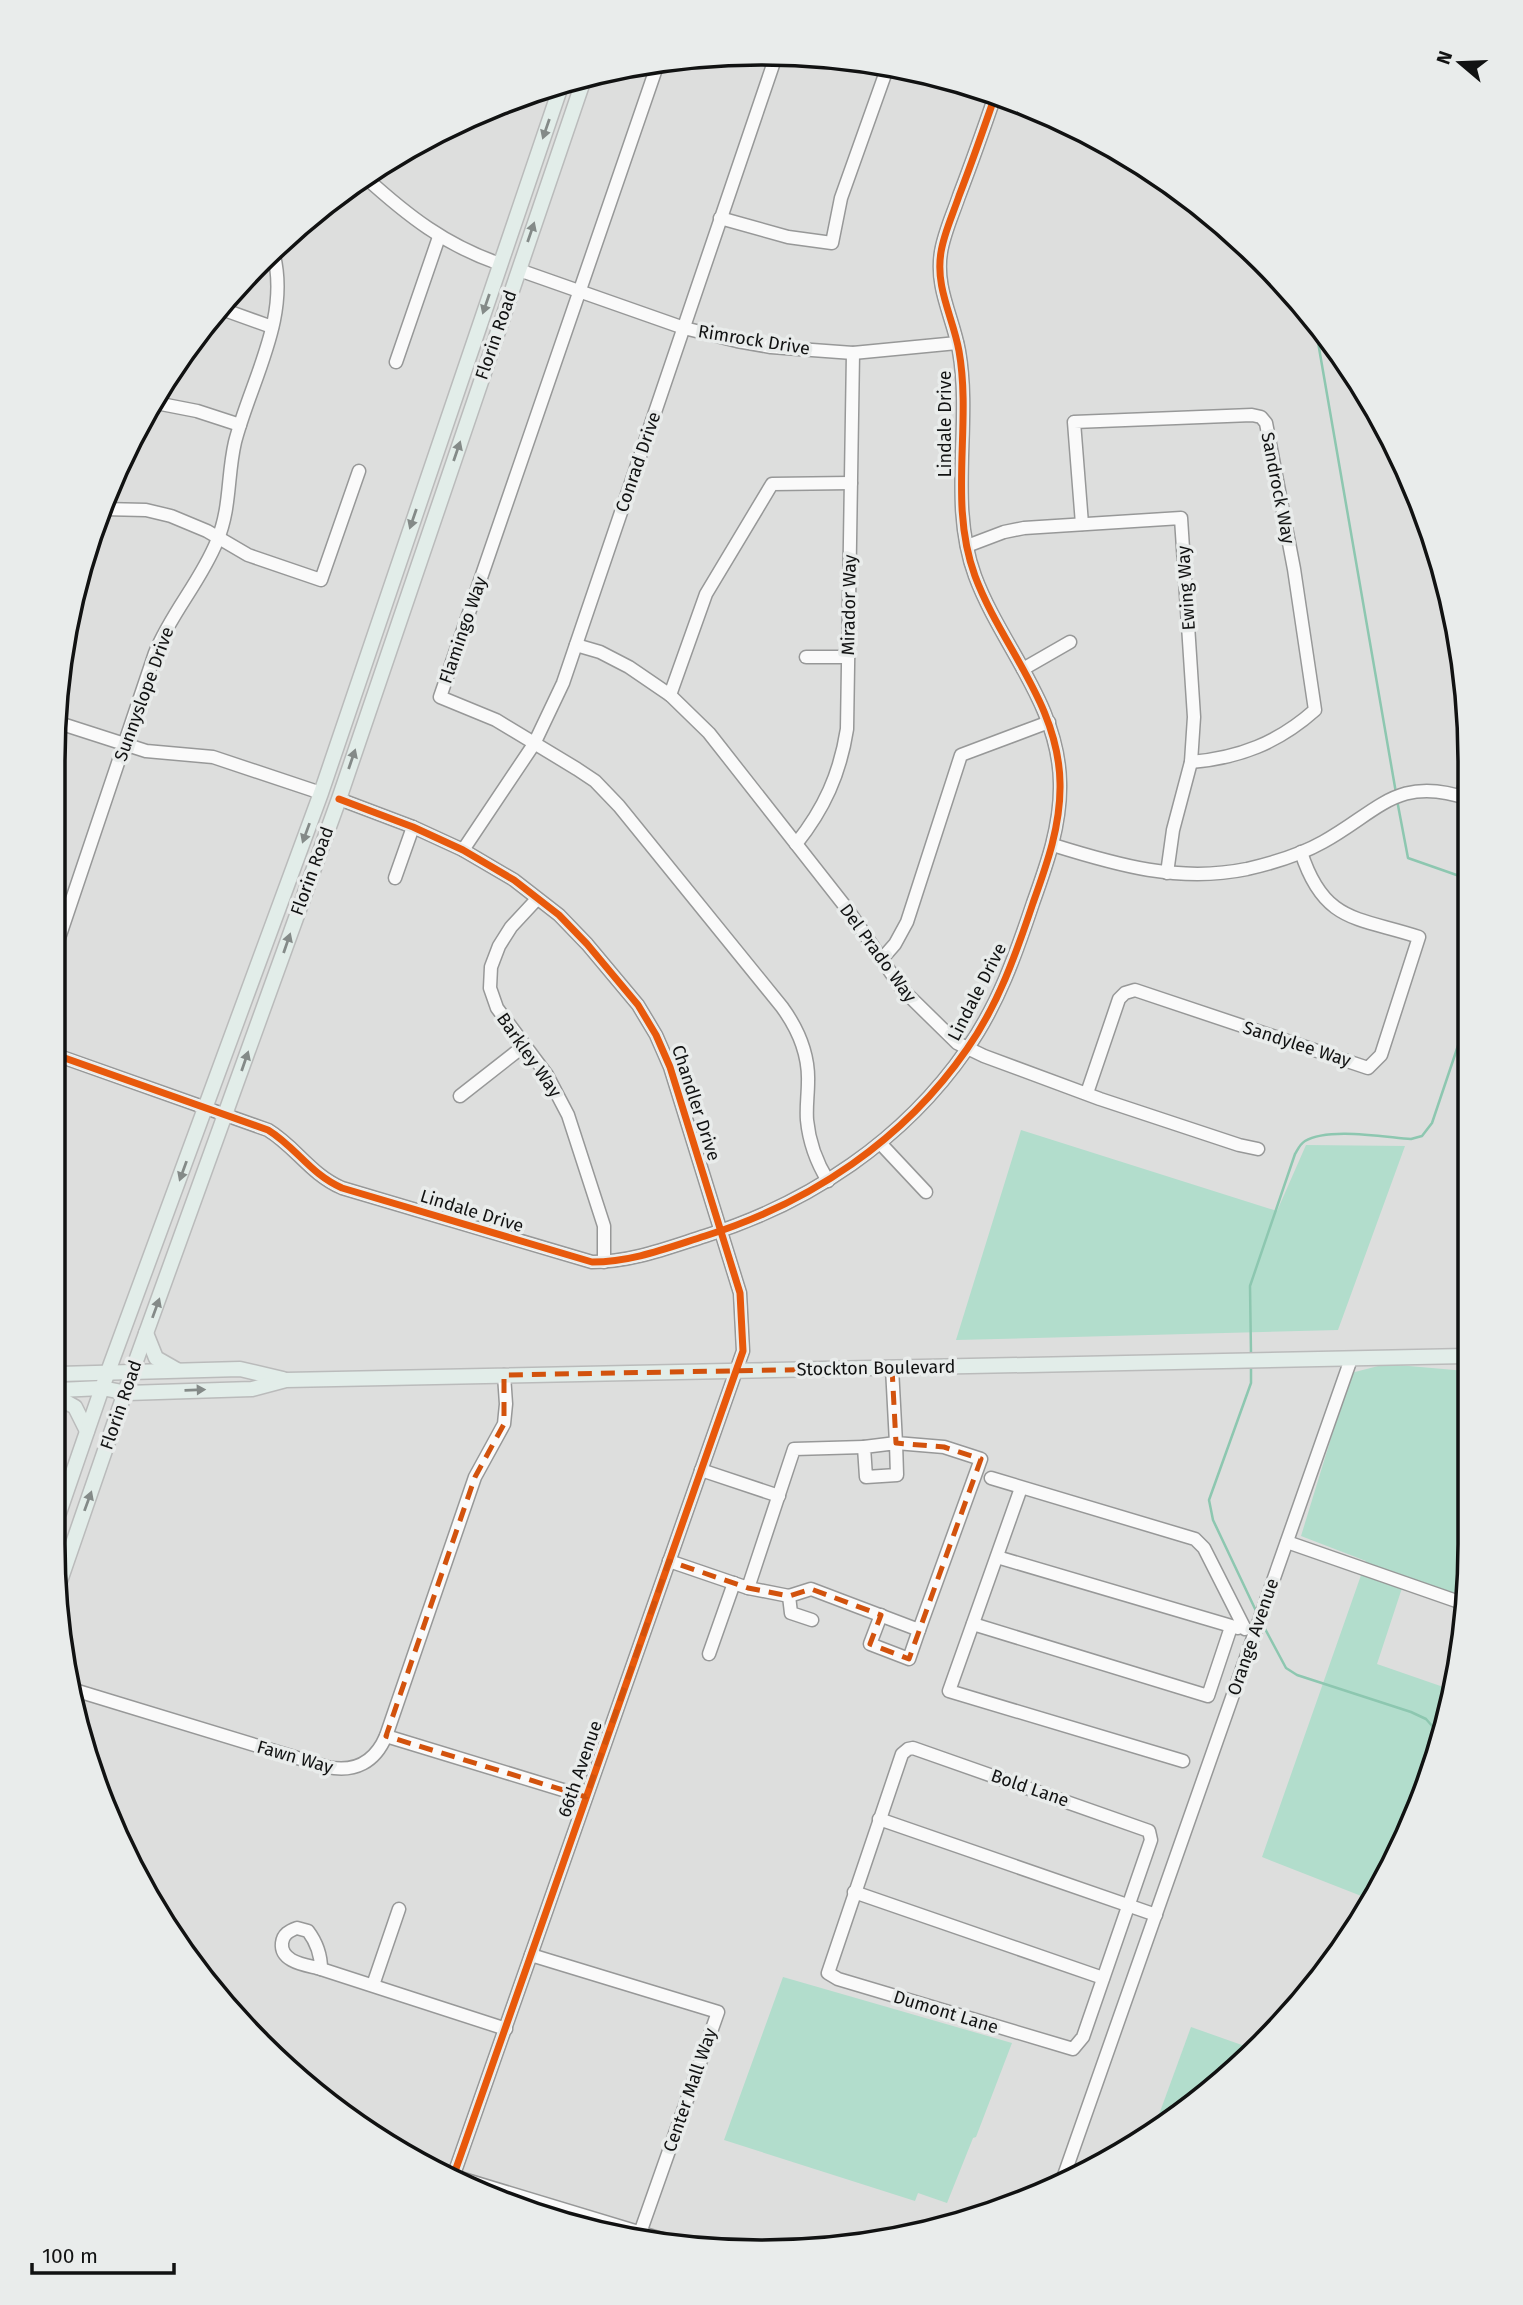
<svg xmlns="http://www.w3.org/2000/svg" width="1523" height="2305" viewBox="0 0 1523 2305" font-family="'Fira Sans',sans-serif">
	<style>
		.green { fill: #b2ddcc }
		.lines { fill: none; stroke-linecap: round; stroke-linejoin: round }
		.stream { stroke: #8dc7b0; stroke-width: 2.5 }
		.minor-casing { stroke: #979898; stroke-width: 15 }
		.major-casing { stroke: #babbbb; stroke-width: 17 }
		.minor { stroke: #fafafa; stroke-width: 12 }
		.major { stroke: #e2ede9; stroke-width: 14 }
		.cycleway-casing { stroke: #e9eceb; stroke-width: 11 }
		.cycleway { stroke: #e8590c; stroke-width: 7 }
		.oneway { fill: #848a88 }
		.marked { fill: none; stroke: #d2520d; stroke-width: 5; stroke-dasharray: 14 9; stroke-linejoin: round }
		.labels { text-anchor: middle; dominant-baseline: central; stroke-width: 7; stroke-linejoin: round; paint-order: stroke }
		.street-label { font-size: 18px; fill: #111212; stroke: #e9eceb }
		.rim { fill: none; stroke: #111212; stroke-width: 3.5 }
	</style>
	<rect width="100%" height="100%" fill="#dddedd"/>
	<g class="green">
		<path d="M 1021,1130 L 1277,1211 L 1306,1145 L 1405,1146 L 1338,1330 L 956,1340 Z"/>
		<path d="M 1386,1364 L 1466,1371 L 1465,1562 L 1453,1597 L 1404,1582 L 1377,1664 L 1452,1690 L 1433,1771 L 1398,1857 L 1369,1899 L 1262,1857 L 1366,1561 L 1301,1536 L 1351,1373 Z"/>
		<path d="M 783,1977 L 1012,2043 L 976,2137 L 973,2138 L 947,2203 L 918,2193 L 915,2201 L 724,2140 Z"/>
		<path d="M 1191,2027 L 1256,2050 L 1229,2077 L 1153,2131 Z"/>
	</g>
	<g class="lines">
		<g class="stream">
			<path d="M 1314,319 L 1396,793"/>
			<path d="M 1397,800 L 1408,858 L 1468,879"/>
			<path d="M 1251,1354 L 1250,1286 L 1295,1154 C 1298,1149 1300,1144 1305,1141 C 1328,1127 1384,1137 1411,1139 L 1422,1136 L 1432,1123 L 1467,1019"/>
			<path d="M 1251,1364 L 1251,1383 L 1209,1500 L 1213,1520 L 1257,1613"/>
			<path d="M 1263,1625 L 1286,1668 L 1297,1675 L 1411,1712 L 1426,1719 L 1441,1736"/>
		</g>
		<g class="minor-casing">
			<g id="minor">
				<path d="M 658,63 L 440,697 L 496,720 L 577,769 L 595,781 L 619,806 L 782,1007 C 798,1029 809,1054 808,1082 C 808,1095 806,1107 807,1120 C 809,1141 817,1163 828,1181"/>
				<path d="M 365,177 C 408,216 445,245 500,264"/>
				<path d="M 720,218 L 788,237 L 832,243 L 841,198 L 888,66"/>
				<path d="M 519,270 L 684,328 L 737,341 L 771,347 L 853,353 L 957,343"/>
				<path d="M 219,308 L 272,327"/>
				<path d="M 396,362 L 439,237"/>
				<path d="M 156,403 L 197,411 L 240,425"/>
				<path d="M 103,509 L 146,510 L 171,516 L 207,531 L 248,555 L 321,580 L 359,471"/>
				<path d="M 1082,524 L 1074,422 L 1252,415 L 1261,417 L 1266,423 L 1294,569 L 1315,710 C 1278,743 1239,758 1191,762"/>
				<path d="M 967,546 L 1004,532 L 1024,528 L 1181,518 L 1194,717 L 1191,762 L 1173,830 L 1167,873"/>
				<path d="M 1453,636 L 1456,637"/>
				<path d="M 576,645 L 600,652 L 629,667 L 670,695 L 709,733 L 848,910 L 902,989 L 957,1043 L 984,1056 L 1100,1099 L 1239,1145 L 1258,1149"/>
				<path d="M 806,657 L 848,657"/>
				<path d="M 1023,669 L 1070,642"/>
				<path d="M 670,695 L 706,594 L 772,484 L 851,483"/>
				<path d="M 59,723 L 146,751 L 213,757 L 321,793"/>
				<path d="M 1461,796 L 1469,772"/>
				<path d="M 339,799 L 413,827 L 463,850 L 514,880 L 559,915 L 587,944 L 638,1005 L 656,1035 L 670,1067 L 740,1293 L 743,1351 L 453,2177"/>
				<path d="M 796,844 C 824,809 840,774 847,729 L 853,353"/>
				<path d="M 1053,845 C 1117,865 1179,883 1247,869 C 1273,863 1300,855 1323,842 C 1379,811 1398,774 1469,799"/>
				<path d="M 463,850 L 534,744 L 563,683 L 776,56"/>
				<path d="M 395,878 L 413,827"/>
				<path d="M 537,899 L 511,927 L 499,946 L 491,967 L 490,988 L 497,1008 L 547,1075 L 568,1115 L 604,1226 L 604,1262"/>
				<path d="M 59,938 L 155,653 C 171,613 201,581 217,541 C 231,508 227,476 235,442 C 251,380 291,317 273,252"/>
				<path d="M 881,960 L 895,944 L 907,922 L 961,755 L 1049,722"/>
				<path d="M 59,1056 L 268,1130 C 296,1147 310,1174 342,1188 L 592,1262 C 632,1262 667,1248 705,1236 C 810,1203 904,1140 967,1049 C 998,1005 1016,954 1033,903 C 1047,864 1061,825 1060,783 C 1059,704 1001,646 975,576 C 948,503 972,425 959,351 C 953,317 935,288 941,252 C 944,233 953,214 959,196 C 972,162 984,128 996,93"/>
				<path d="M 1087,1093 L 1119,999 L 1125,993 L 1135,990 L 1368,1068 L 1381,1055 L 1419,937 C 1359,917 1324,924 1301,852"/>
				<path d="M 460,1096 L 525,1045"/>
				<path d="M 881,1144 L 926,1192"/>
				<path d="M 896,1443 L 897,1475 L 866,1477 L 864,1447 Z"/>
				<path d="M 701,1470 L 779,1496"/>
				<path d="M 991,1478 L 1195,1539 L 1204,1548 L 1245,1629"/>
				<path d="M 1021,1488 L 949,1691 L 1183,1761"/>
				<path d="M 1287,1542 L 1465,1604"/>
				<path d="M 997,1557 L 1238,1628"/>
				<path d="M 669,1561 L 748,1588 L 794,1449 L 864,1447"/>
				<path d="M 748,1588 L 789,1596"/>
				<path d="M 881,1615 L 870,1644 L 909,1659 L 919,1630"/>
				<path d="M 812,1620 L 791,1613 L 789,1596 L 811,1589 L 919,1630 L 981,1459 L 944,1447 L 896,1443 L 892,1368"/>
				<path d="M 973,1624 L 1208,1696 L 1231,1627"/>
				<path d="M 709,1654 L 734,1583"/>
				<path d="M 71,1689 L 327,1767 C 355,1773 375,1762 386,1736 L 475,1477 L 504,1424 L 506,1404 L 504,1375"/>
				<path d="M 386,1736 L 586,1797"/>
				<path d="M 913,1748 L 1149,1831 L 1151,1840 L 1083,2037 L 1073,2049 L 838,1979 L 828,1973 L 902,1754 L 908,1749 Z"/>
				<path d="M 879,1819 L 1156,1915"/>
				<path d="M 854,1892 L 1103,1978"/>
				<path d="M 297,1928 L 308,1931 C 317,1943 321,1954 321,1969 C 308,1965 280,1963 282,1943 C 283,1934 289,1931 297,1928 Z"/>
				<path d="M 531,1955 L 718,2012 L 640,2233"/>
				<path d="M 321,1969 L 506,2029"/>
				<path d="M 373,1985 L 399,1909"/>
				<path d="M 450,2175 L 688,2247"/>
				<path d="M 1061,2184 L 1351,1359"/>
			</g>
		</g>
		<g class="major-casing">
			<g id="major">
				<path d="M 146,1333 L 156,1358 L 177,1370"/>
				<path d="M 59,1374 L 240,1369 L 283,1379"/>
				<path d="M 59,1390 L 102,1388 L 127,1393 L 252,1389 L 286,1380 L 1466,1356"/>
				<path d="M 59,1398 L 75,1407 L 87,1431"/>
				<path d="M 59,1513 L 102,1388 L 321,793 L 562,83"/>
				<path d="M 59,1584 L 132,1372 L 339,799 L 585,76"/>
			</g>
		</g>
		<use href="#minor" class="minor"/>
		<use href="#major" class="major"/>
		<g class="cycleway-casing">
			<g id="cycleway">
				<path d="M 339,799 L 413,827 L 463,850 L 514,880 L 559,915 L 587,944 L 638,1005 L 656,1035 L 670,1067 L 740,1293 L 743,1351 L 453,2177"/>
				<path d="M 59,1056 L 268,1130 C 296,1147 310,1174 342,1188 L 592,1262 C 632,1262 667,1248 705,1236 C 810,1203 904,1140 967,1049 C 998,1005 1016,954 1033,903 C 1047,864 1061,825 1060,783 C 1059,704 1001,646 975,576 C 948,503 972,425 959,351 C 953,317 935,288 941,252 C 944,233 953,214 959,196 C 972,162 984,128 996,93"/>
			</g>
		</g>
		<use href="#cycleway" class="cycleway"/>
	</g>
	<defs><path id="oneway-solid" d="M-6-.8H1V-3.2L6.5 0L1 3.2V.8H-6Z" transform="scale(1.75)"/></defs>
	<g class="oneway">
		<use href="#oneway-solid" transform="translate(546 129) rotate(109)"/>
		<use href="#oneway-solid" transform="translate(531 232) rotate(-71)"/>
		<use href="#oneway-solid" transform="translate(486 304) rotate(109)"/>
		<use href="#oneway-solid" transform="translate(457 451) rotate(-71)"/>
		<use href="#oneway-solid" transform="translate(413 519) rotate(109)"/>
		<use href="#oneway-solid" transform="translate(352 759) rotate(-71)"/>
		<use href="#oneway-solid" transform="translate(306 833) rotate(110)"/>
		<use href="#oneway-solid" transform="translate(287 943) rotate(-71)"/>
		<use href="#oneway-solid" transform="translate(245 1061) rotate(-71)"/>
		<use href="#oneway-solid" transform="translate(183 1171) rotate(110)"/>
		<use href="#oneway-solid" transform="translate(156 1308) rotate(-70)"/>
		<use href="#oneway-solid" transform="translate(195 1390) rotate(-2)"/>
		<use href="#oneway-solid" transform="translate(88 1501) rotate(-70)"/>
	</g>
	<path class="marked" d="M 892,1368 L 896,1443 L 944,1447 L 981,1459 L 909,1659 L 870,1644 L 881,1615 L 811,1589 L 789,1596 L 748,1588 L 669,1561 L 586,1797 L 386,1736 L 475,1477 L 504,1424 L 504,1375 Z"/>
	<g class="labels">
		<g class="street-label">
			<text transform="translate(496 335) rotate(-71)">Florin Road</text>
			<text transform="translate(754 340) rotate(9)">Rimrock Drive</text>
			<text transform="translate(945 424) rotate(-90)">Lindale Drive</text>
			<text transform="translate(638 462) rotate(-71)">Conrad Drive</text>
			<text transform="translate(1278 488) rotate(79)">Sandrock Way</text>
			<text transform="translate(1186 588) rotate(-94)">Ewing Way</text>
			<text transform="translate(849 605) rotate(-89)">Mirador Way</text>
			<text transform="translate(463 630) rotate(-71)">Flamingo Way</text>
			<text transform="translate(144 694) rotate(-70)">Sunnyslope Drive</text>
			<text transform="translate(312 871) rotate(-70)">Florin Road</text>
			<text transform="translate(878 953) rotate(54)">Del Prado Way</text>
			<text transform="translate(977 992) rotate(-63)">Lindale Drive</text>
			<text transform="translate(1297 1044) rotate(18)">Sandylee Way</text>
			<text transform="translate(529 1055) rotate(55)">Barkley Way</text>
			<text transform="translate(696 1103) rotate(72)">Chandler Drive</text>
			<text transform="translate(472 1211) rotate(17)">Lindale Drive</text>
			<text transform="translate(876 1368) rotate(-1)">Stockton Boulevard</text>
			<text transform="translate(121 1405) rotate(-71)">Florin Road</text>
			<text transform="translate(1253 1637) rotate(-71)">Orange Avenue</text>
			<text transform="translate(295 1757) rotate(16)">Fawn Way</text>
			<text transform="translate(580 1769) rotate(-71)">66th Avenue</text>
			<text transform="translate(1030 1788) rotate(19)">Bold Lane</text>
			<text transform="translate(946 2012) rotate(17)">Dumont Lane</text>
			<text transform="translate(690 2090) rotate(-71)">Center Mall Way</text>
		</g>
	</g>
	<path d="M0 0H1523V2305H0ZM761 65H762A696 696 0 0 1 1458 761V1544A696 696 0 0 1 762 2240H761A696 696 0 0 1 65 1544V761A696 696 0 0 1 761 65Z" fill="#e9eceb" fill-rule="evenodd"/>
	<path class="rim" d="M761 65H762A696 696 0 0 1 1458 761V1544A696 696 0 0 1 762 2240H761A696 696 0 0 1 65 1544V761A696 696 0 0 1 761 65Z"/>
	<g transform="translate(1460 63) rotate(289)" stroke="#e9eceb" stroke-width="5" paint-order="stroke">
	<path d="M0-5L12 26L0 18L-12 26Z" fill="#111212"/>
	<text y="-10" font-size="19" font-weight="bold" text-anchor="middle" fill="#111212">N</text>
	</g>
	<path d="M32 2263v10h142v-10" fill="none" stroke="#111212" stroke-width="3.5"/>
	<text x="42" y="2263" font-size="21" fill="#111212" stroke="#e9eceb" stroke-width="5" paint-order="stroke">100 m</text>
</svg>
